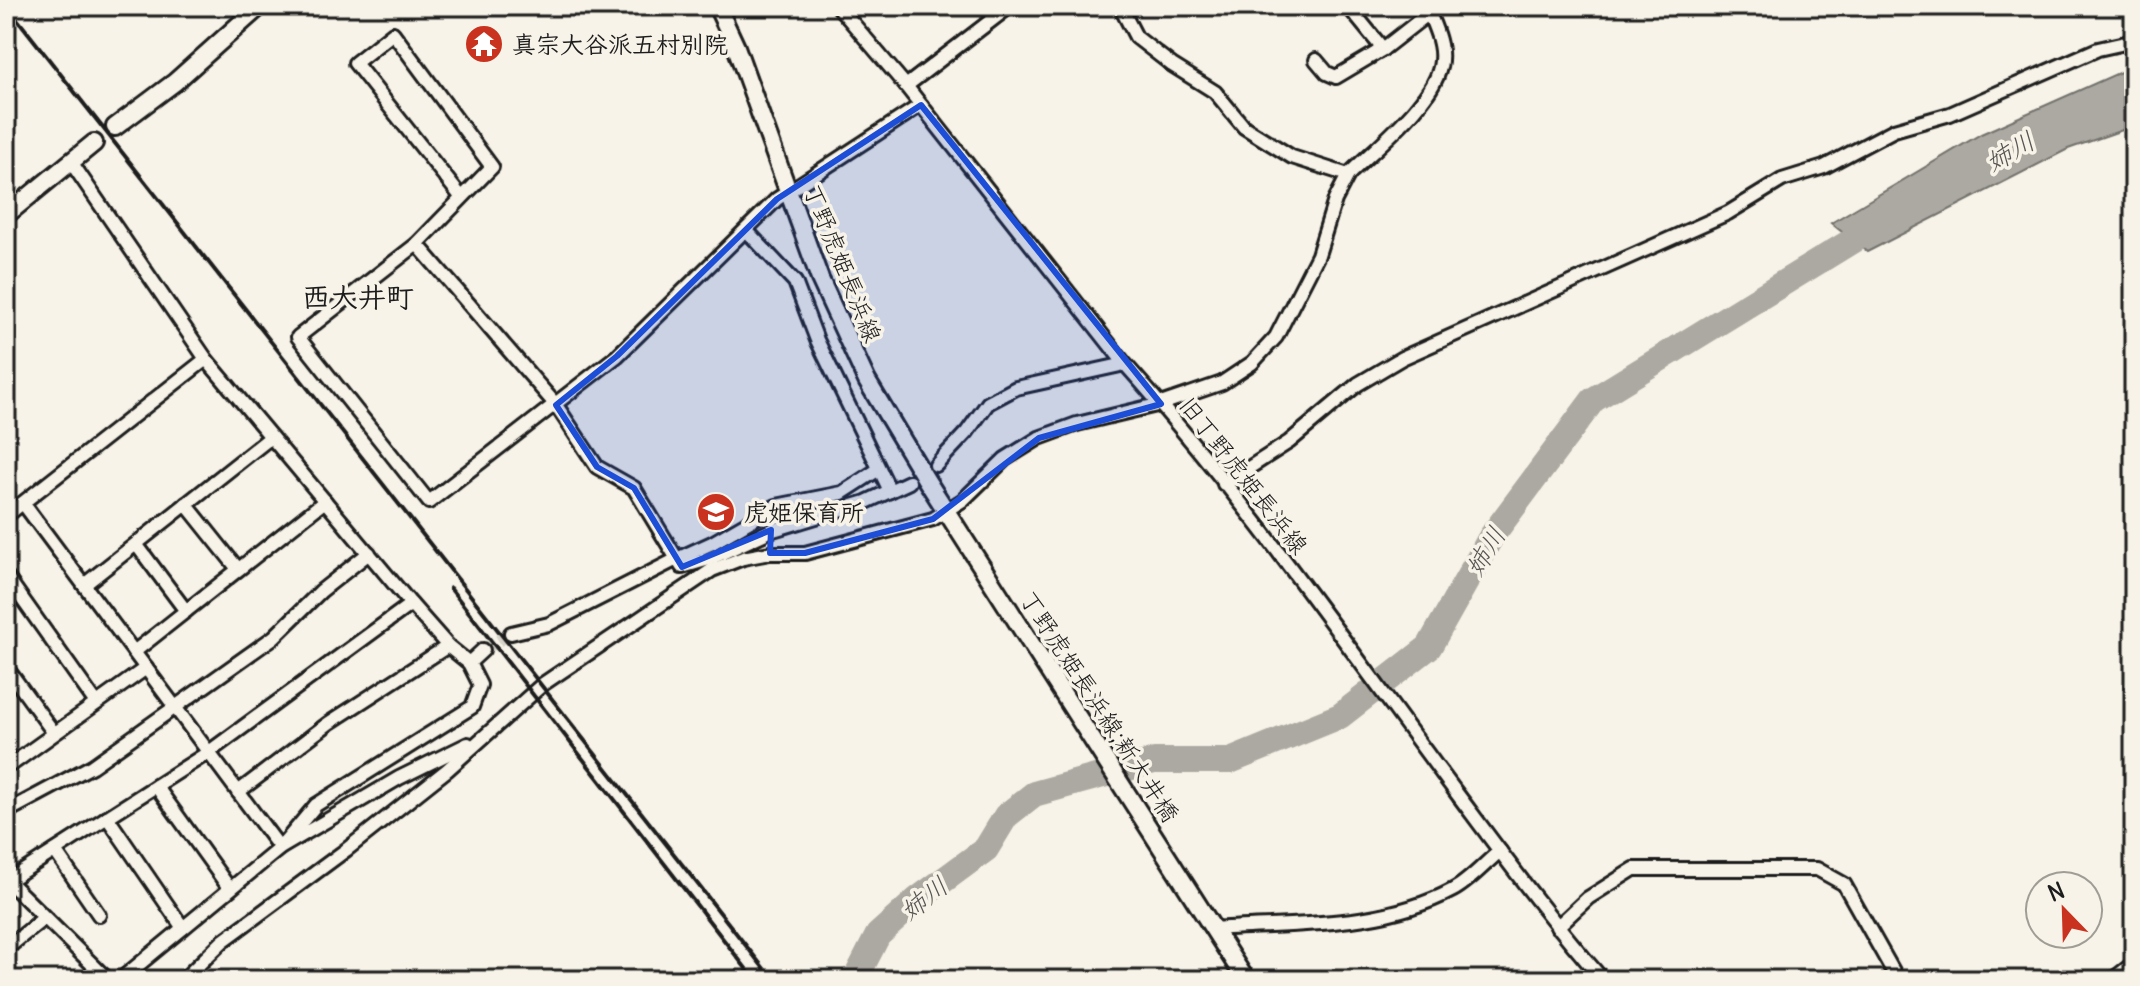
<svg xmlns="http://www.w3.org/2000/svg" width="2140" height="986" viewBox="0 0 2140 986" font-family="Delius,'Klee One',sans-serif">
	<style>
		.water { fill: #aca9a2; stroke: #72716c; stroke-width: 2 }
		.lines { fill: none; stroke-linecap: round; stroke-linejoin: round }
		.river { stroke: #aca9a2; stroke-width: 26 }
		.street-tunnel { stroke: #d6d3c9; stroke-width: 12; stroke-dasharray: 12 6; stroke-linecap: butt }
		.street-casing { stroke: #1c1c1c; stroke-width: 18 }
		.secondary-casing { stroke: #1c1c1c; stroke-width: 22 }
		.street { stroke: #f7f3e8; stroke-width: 12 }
		.secondary { stroke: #f7f3e8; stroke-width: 16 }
		.rail { stroke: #1c1c1c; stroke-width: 4 }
		.marked { fill: #1d4ed8; fill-opacity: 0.2; stroke: #1d4ed8; stroke-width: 6; stroke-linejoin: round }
		.labels { text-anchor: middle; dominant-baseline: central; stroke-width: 7; stroke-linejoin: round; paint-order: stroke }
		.poi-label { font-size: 24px; font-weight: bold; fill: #1c1c1c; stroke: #f7f3e8; text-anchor: start }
		.street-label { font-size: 24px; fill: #1c1c1c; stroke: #f7f3e8 }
		.water-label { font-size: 26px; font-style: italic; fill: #565452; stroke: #f7f3e8 }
		.quarter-label { font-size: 28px; font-weight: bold; fill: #1c1c1c; stroke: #f7f3e8 }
	</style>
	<rect width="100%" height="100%" fill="#f7f3e8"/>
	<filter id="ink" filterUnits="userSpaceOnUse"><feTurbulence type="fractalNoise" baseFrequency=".0125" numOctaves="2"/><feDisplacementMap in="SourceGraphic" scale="16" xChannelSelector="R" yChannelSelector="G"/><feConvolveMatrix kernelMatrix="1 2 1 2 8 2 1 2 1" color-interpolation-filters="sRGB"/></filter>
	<g filter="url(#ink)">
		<path class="water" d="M 2134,66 L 2134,126 L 2068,149 L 1867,252 L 1831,223 L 1981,134 Z"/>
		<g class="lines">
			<path class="river" d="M 851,980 L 857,976 L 878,935 L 918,899 L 986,849 L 1006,816 L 1034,794 L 1154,761 L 1230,761 L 1340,716 L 1429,647 L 1491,537 L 1593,400 L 1881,223"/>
			<path class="street-tunnel" d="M 483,650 L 511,633"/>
			<g class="street-casing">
				<g id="street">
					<path d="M 838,6 L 906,86 L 1125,364 C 1246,499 1350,650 1458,795 C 1505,858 1551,921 1603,980"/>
					<path d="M 1348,6 L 1383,49"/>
					<path d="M 1316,60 L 1327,73 L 1336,77 L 1383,49 L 1429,13 C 1435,28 1443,45 1441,61 C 1438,99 1375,148 1348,175"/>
					<path d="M 906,86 L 1010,6"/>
					<path d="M 746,230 L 795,282 L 817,340 L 890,491"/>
					<path d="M 417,244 L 492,167 L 393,33 L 355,63 L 462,198"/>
					<path d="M 936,465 L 967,432 L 988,403 L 1016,388 L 1125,364"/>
					<path d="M 879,469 L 842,493 L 776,506 L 712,543 L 677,559 L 634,488 L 597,467 L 556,405 L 417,244 L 298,337 L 429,502 L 617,356 L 777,199 L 921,105"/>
					<path d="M 1224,484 L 1289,442 L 1358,384 L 1402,358 L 1728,213 L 1782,180 L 1824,167 L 1894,130 L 1950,114 L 2098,49 L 2134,41"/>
					<path d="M 23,503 L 280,848 L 316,805 L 472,707 L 480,685 L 469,663 L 448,646 L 411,604 L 206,359 L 71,162"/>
					<path d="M 186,504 L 238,569"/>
					<path d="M 6,516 L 206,359"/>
					<path d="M 136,544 L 186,611"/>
					<path d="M 6,576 L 96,703"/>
					<path d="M 84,585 L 271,437"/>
					<path d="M 511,633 L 549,624 L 677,559 L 682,567 L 709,559 L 770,531 L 866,502 L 909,482"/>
					<path d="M 134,652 L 325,501"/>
					<path d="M 469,663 L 483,650"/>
					<path d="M 6,667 L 54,733"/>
					<path d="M 6,756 L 12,764 L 146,668"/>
					<path d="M 156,786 L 230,889"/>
					<path d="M 238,792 L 329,723 L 448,646"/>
					<path d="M 6,812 L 92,766 L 274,637 L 321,591 L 369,553"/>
					<path d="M 107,817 L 183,928"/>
					<path d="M 55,851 L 99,915"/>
					<path d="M 6,879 L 108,980"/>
					<path d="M 6,882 L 209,752 L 411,604"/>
					<path d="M 1557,927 L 1588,898 L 1634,869 L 1817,869 L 1844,884 L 1898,980"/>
					<path d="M 1213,929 C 1293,923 1380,929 1453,890 C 1470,881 1485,863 1500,851"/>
					<path d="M 6,949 L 44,918"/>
					<path d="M 120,980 L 280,848 L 399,778 L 468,744"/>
					<path d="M 183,980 L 223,941 L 346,850 L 447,770 L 543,684 L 712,570 L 743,558 L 770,553 L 805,553 L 933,519 L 963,500 L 1005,459 L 1039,438 L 1077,424 L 1161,404 L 1222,383 L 1252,363 L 1276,337 L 1318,255 L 1335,200 L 1348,175 L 1292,157 L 1244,127 L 1215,92 L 1172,65 L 1136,37 L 1120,6"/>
					<path d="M 2112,980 L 2134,963"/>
				</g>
			</g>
			<g class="secondary-casing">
				<g id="secondary">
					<path d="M 717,6 L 736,47 L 820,279 L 867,381 L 927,481 L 1246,980"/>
					<path d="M 115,127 L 175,82 L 260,6"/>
					<path d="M 6,215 L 94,143"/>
				</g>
			</g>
			<use href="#street" class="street"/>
			<use href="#secondary" class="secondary"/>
			<g class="rail">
				<path d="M 7,6 L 773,980"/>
				<path d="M 450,588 L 755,980"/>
			</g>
		</g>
	</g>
	<path class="marked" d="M 921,105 L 1161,404 L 1039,438 L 933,519 L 805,553 L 770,553 L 771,530 L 682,567 L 634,488 L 597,467 L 556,405 L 617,356 L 777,199 Z"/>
	<defs>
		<g id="temple-disc" transform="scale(2)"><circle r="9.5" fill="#c8321e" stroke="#f7f3e8"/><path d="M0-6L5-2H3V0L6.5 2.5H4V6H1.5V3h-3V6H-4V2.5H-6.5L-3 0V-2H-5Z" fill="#fff"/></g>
		<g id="school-disc" transform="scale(2)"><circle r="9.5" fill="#c8321e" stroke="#f7f3e8"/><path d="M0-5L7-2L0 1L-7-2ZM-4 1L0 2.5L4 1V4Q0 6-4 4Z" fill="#fff"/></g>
	</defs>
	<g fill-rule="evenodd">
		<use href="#temple-disc" x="484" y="44"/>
		<use href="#school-disc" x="716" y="512"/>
	</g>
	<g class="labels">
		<g class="poi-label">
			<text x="512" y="44">真宗大谷派五村別院</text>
			<text x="744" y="512">虎姫保育所</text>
		</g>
		<g class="street-label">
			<text transform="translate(843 263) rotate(68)">丁野虎姫長浜線</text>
			<text transform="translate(1244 475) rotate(52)">旧丁野虎姫長浜線</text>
			<text transform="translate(1100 706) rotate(57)">丁野虎姫長浜線;新大井橋</text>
		</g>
		<g class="water-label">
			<text transform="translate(2010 151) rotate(-30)">姉川</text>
			<text transform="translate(1485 551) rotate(-59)">姉川</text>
			<text transform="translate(924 898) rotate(-38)">姉川</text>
		</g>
		<g class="quarter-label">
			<text x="358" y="297">西大井町</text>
		</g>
	</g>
	<rect width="2140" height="986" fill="none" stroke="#f7f3e8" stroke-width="32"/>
	<rect x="16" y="16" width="2108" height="954" fill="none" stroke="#1c1c1c" stroke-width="3" filter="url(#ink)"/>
	<g transform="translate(2064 910) rotate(337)"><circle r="38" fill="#f7f3e8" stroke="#9f9d96" stroke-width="2"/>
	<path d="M0-6L14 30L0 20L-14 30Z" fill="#c8321e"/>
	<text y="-12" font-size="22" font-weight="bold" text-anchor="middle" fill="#1c1c1c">N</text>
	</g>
</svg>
